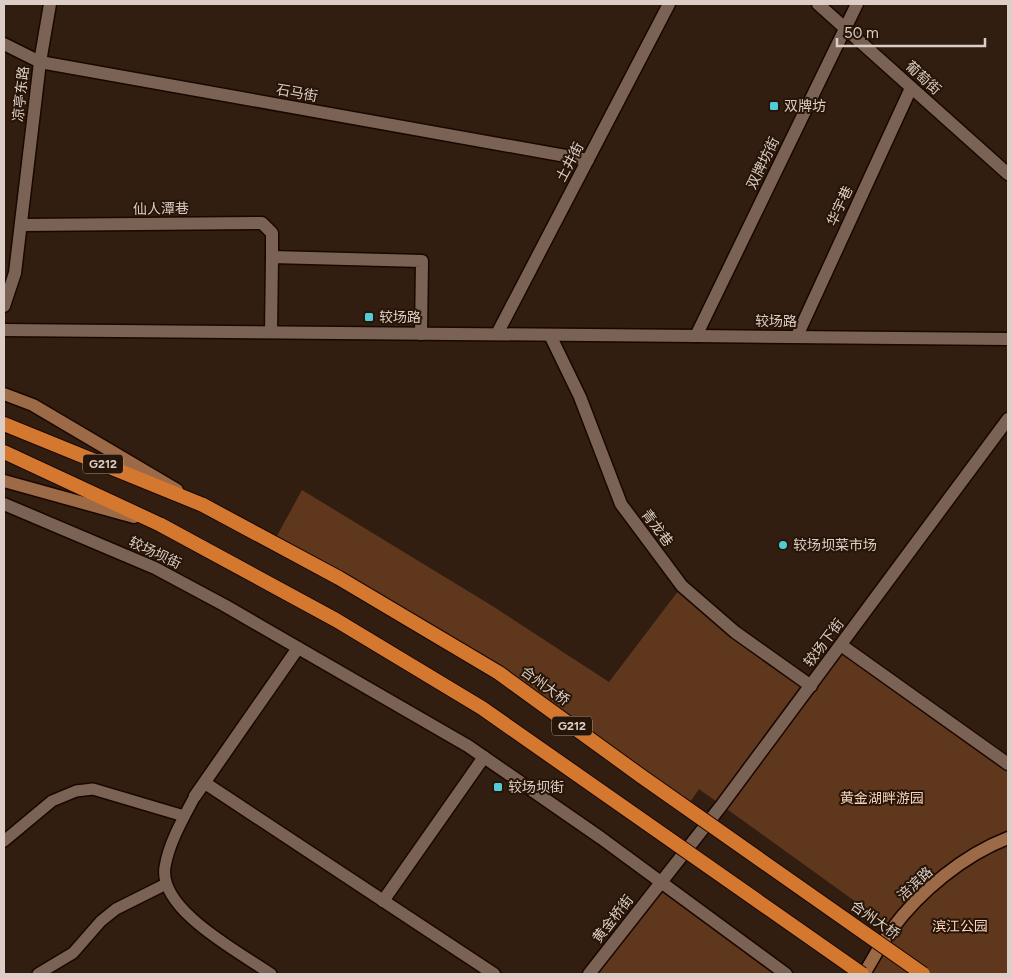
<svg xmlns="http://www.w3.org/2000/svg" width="1012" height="978" viewBox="0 0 1012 978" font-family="Figtree,'Noto Sans SC',sans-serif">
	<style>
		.green { fill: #5e371c }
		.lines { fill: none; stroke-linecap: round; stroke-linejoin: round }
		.service-casing { stroke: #190700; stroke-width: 14 }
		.pedestrian-casing { stroke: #190700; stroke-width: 15 }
		.minor-casing { stroke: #190700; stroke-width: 15 }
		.tertiary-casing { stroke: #190700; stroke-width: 15 }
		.secondary-casing { stroke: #190700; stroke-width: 15 }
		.trunk-casing { stroke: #190700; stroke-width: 16 }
		.service { stroke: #7a6254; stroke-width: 11 }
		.pedestrian { stroke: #7a6254; stroke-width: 12 }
		.minor { stroke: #7a6254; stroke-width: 12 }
		.tertiary { stroke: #7a6254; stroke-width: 12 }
		.secondary { stroke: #9c6a46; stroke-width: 12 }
		.trunk { stroke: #d5782f; stroke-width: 14 }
		.trunk-bridge-casing { stroke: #190700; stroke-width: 16; stroke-linecap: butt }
		.trunk-bridge { stroke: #d5782f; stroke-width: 14 }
		.poi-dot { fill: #52cbd7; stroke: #271508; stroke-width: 2 }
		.labels { text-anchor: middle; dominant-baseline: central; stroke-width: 4; stroke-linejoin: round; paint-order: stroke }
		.shield { fill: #271508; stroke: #a6968d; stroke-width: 1 }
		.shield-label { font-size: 12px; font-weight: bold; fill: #dccec6 }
		.street-label { font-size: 14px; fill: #dccec6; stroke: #271508 }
		.poi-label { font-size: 14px; fill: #dccec6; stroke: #271508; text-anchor: start }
		.park-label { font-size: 14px; fill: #f6d2bb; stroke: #271508 }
	</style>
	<rect width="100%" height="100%" fill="#321e11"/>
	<g class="green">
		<path d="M 302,490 L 494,607 L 609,682 L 682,586 L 810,685 L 841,645 L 1008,764 L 1008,974 L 864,974 L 892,928 L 699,789 L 686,808 L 499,673 L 273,543 Z"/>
		<path d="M 661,882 L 786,974 L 589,974 Z"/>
	</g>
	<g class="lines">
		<g class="service-casing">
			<g id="service">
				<path d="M 195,796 C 184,817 169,842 165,867 C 158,910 241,953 271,974"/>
				<path d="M 4,841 L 52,801 L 76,791 L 93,789 L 184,816"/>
				<path d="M 38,974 L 73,953 L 101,921 L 116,909 L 166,884"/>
			</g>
		</g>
		<g class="pedestrian-casing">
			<g id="pedestrian">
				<path d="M 205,783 L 494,974"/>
				<path d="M 383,901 L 484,757"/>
			</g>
		</g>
		<g class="minor-casing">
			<g id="minor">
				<path d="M 818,4 L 1008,174"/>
				<path d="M 4,44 L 40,62 L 588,160"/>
				<path d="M 22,225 L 262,223 L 272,233 L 272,257"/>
				<path d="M 4,306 L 15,273 L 40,62 L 50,4"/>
				<path d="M 271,332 L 272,257 L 422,261 L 421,334"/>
				<path d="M 497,334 L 669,4"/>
				<path d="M 550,335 L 580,397 L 621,504 L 682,586 L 735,632 L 811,686"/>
				<path d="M 696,336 L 1008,339"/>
				<path d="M 797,336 L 911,88"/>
				<path d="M 4,504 L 155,568 L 224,605 L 468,746 L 601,838 L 786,974"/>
				<path d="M 841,645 L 1008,764"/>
				<path d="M 195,796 L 298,648"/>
				<path d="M 589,974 L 721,806 L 1008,419"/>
			</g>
		</g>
		<g class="tertiary-casing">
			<path id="tertiary" d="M 4,330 L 696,336 L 857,4"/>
		</g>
		<g class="secondary-casing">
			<g id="secondary">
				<path d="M 4,394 L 33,405 L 177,490"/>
				<path d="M 4,481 L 134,517"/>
				<path d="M 864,974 C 873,959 881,943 892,929 C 920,891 964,855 1008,838"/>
			</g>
		</g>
		<g class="trunk-casing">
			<g id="trunk">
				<path d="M 4,424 L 203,505"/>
				<path d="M 4,452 L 161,525"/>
			</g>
		</g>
		<use href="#service" class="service"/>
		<use href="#pedestrian" class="pedestrian"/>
		<use href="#minor" class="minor"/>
		<use href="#tertiary" class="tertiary"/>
		<use href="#secondary" class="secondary"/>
		<use href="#trunk" class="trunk"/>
		<g class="trunk-bridge-casing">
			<g id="trunk-bridge">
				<path d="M 203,505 L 339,578 L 499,673 L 641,776 L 923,974"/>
				<path d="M 161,525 L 336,620 L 482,708 L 862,974"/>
			</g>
		</g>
		<use href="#trunk-bridge" class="trunk-bridge"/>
	</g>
	<g class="poi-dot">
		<rect x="769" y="101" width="10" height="10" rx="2.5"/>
		<rect x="364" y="312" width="10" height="10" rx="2.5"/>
		<circle cx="783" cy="545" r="5"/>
		<rect x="493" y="782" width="10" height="10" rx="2.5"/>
	</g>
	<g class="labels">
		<g class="shield">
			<rect x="83" y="454.5" width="40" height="19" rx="4"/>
			<rect x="552" y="716.5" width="40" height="19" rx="4"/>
		</g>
		<g class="shield-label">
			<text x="103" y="464">G212</text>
			<text x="572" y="726">G212</text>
		</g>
		<g class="street-label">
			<text transform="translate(923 78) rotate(42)">葡萄街</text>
			<text transform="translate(297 93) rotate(10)">石马街</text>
			<text transform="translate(21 94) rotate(-84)">凉亭东路</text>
			<text transform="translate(570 162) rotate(-62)">土井街</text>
			<text transform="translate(763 163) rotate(-64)">双牌坊街</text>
			<text transform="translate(840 206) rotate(-65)">华宇巷</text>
			<text transform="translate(161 209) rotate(-1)">仙人潭巷</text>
			<text x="776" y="321">较场路</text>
			<text transform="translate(657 528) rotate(53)">青龙巷</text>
			<text transform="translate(155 553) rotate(25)">较场坝街</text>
			<text transform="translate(824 643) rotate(-53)">较场下街</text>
			<text transform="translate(545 686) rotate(36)">合州大桥</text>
			<text transform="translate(915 884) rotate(-43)">涪滨路</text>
			<text transform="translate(613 919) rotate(-52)">黄金桥街</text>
			<text transform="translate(875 920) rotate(35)">合州大桥</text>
		</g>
		<g class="poi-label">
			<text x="784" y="106">双牌坊</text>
			<text x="379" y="317">较场路</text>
			<text x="793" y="545">较场坝菜市场</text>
			<text x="508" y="787">较场坝街</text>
		</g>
		<g class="park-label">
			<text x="882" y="798">黄金湖畔游园</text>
			<text x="960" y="926">滨江公园</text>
		</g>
	</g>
	<rect width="1012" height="978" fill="none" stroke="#dccec6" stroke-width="10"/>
	<path d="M837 38v8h148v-8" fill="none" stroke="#dccec6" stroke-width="2.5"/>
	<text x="844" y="38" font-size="15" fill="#dccec6" stroke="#271508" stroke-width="4" paint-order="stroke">50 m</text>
</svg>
